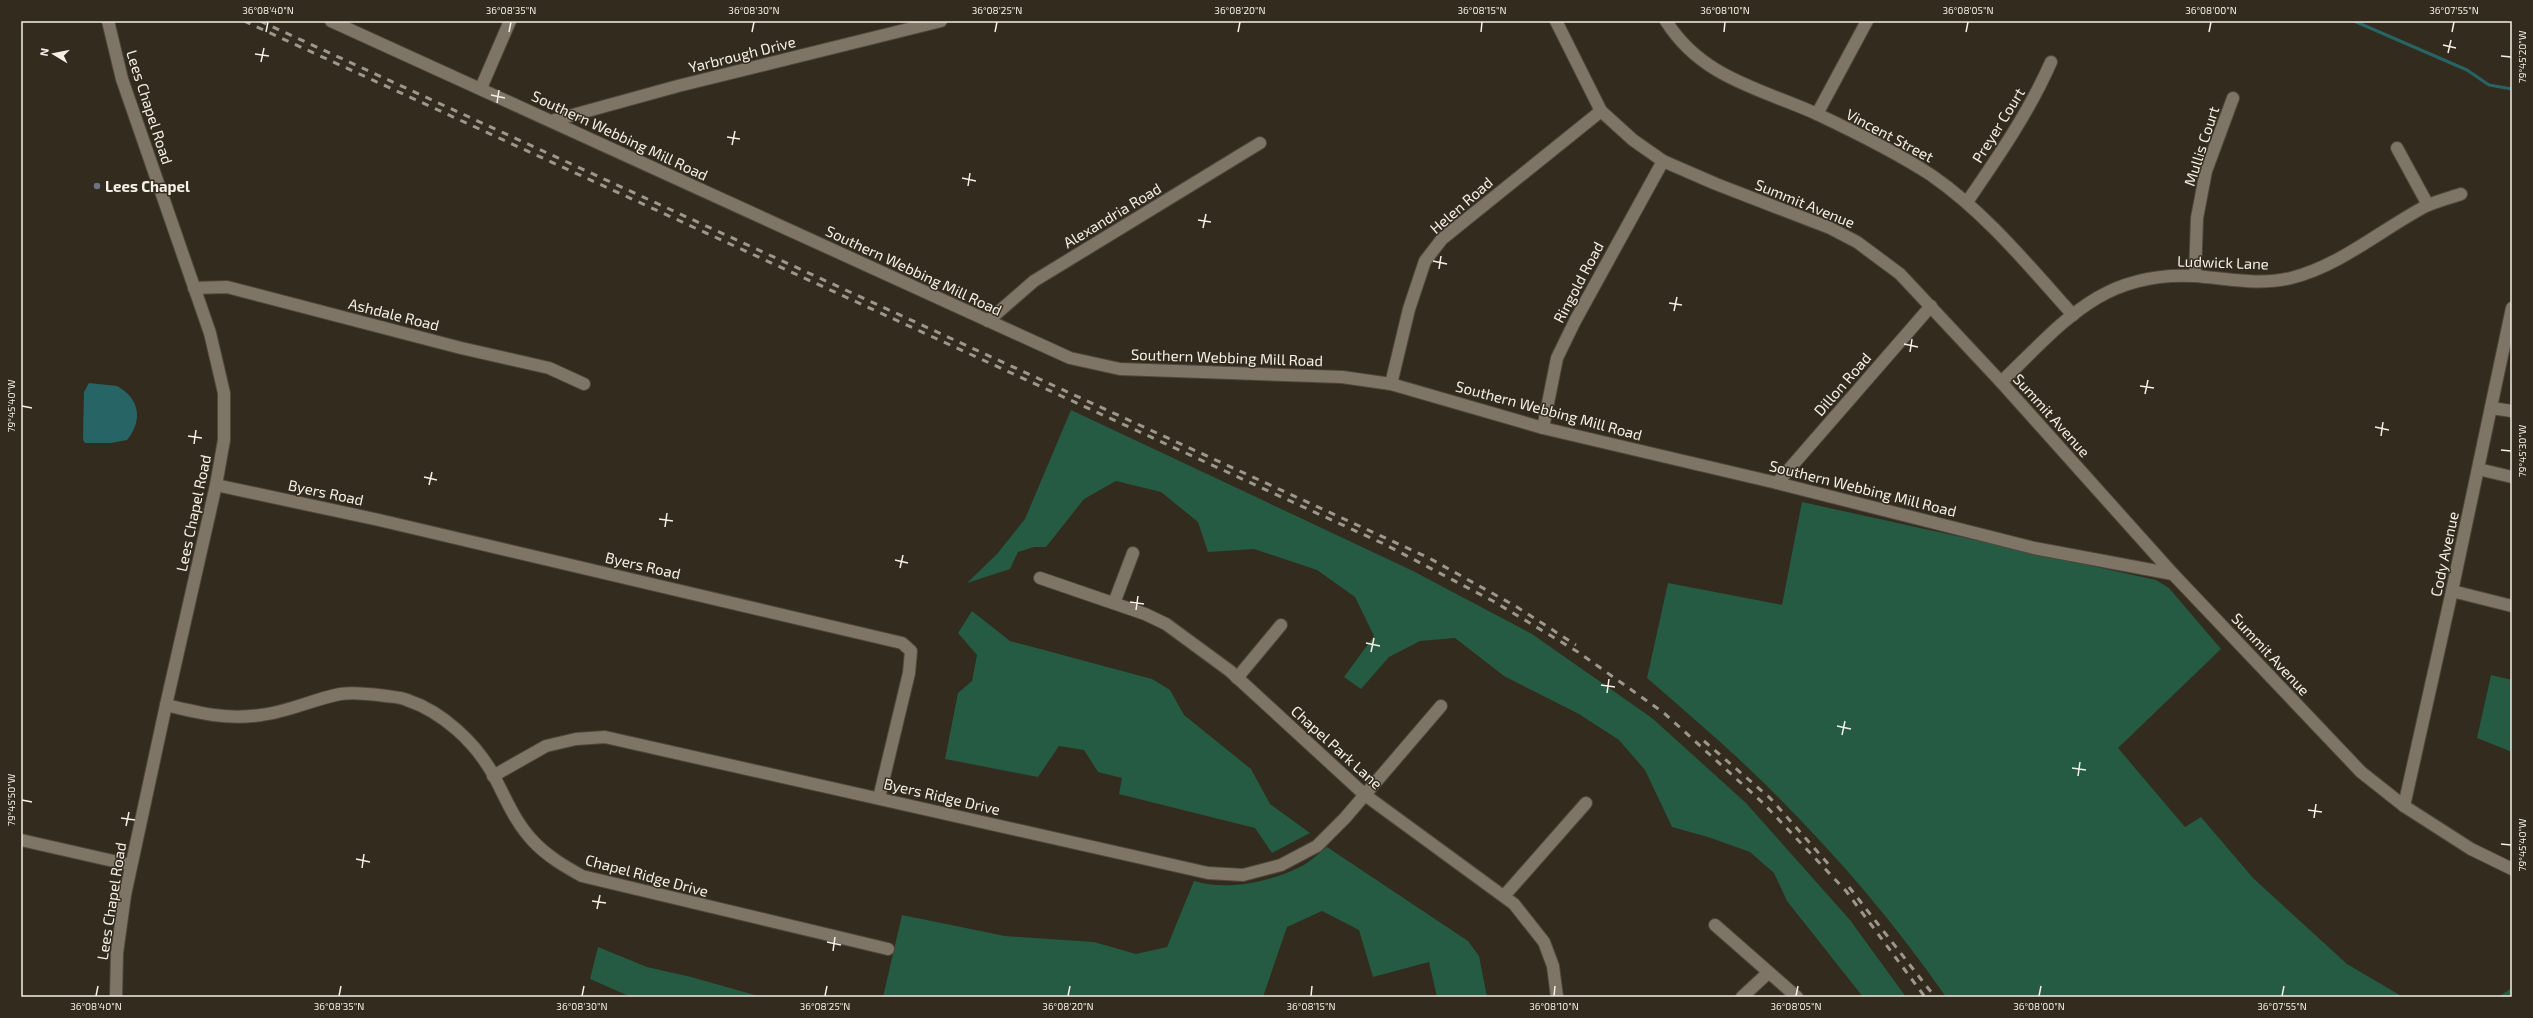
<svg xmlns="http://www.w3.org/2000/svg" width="2533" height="1018" viewBox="0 0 2533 1018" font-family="'Exo 2',sans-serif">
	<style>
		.green { fill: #245b42 }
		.water { fill: #276465 }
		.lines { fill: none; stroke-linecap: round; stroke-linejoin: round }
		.stream { stroke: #276465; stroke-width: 3 }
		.street-casing { stroke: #4f483d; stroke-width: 14 }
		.secondary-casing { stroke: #4f483d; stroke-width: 14 }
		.street { stroke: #7f7566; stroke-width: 12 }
		.secondary { stroke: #7f7566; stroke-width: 12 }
		.rail { stroke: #9e978d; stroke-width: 3; stroke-dasharray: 7 7; stroke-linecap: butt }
		.ticks { fill: none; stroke: #f5efe7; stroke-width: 1.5 }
		.worship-dot { fill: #6b7280; stroke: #332b1e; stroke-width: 1.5 }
		.labels { text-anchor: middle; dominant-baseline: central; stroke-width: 3; stroke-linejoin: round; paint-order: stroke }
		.street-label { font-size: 15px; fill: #f5efe7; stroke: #332b1e }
		.poi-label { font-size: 15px; font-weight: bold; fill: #f5efe7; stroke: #332b1e; text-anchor: start }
		.neatline { fill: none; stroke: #f5efe7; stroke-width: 1.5 }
		.ticks-label { font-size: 10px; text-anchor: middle; fill: #f5efe7 }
	</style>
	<rect width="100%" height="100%" fill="#332b1e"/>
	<g class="green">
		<path d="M 1071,410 L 1413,571 L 1532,634 L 1652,718 L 1746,803 L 1850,920 L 1906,997 L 1863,997 L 1787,901 L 1774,873 L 1750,852 L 1708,837 L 1672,827 L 1645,770 L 1619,740 L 1579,714 L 1504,676 L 1455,638 L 1420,641 L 1389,657 L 1361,689 L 1344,677 L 1374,636 L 1355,597 L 1317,570 L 1254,549 L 1208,552 L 1198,522 L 1161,492 L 1116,481 L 1084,499 L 1046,547 L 1034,547 L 1018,552 L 1010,569 L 967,583 L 997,554 L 1025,519 Z"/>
		<path d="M 1802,502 L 2156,580 L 2169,588 L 2221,649 L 2118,748 L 2185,827 L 2201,817 L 2253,878 L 2347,964 L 2403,997 L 1946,997 C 1888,913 1817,833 1742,762 C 1711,733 1679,706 1647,678 L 1668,583 L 1782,605 Z"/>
		<path d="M 972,611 L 1010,641 L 1152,679 L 1170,690 L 1184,715 L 1251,769 L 1270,804 L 1310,833 L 1272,853 L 1255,828 L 1119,794 L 1122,778 L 1098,772 L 1084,750 L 1059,746 L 1038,777 L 945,759 L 958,693 L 972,681 L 977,655 L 958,633 Z"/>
		<path d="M 2491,675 L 2512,680 L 2512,752 L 2477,738 Z"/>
		<path d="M 1327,847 L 1468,941 L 1479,956 L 1487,997 L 1437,997 L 1429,962 L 1373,977 L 1359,930 L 1322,911 L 1287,927 L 1263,997 L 883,997 L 902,915 L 1005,936 L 1094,942 L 1136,954 L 1167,947 L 1194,881 C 1229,891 1270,882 1302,866 C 1311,861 1319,853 1327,847 Z"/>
		<path d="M 598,947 L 647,967 L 691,977 L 762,997 L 631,997 L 590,979 Z"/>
		<path d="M 2512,988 L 2512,997 L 2498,997 Z"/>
	</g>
	<path class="water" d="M 89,383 L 117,386 C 140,399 143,420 127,440 L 111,443 L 85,443 L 83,440 L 84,392 Z"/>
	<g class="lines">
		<path class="stream" d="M 2354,21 L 2467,70 L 2489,85 L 2512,89"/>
		<g class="street-casing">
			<g id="street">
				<path d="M 331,21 L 1070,358 L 1120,369 L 1342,377 L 1391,384 L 1543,428 L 1777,483 L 2034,548 L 2173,574"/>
				<path d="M 1666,21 C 1702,78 1759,88 1817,114 C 1855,132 1896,152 1931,175 C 1986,213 2028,265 2073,315"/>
				<path d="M 481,88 L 510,21"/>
				<path d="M 1817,114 L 1867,21"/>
				<path d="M 551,121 L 678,86 L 941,21"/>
				<path d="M 2397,148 L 2428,205"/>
				<path d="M 1967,202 C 1998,157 2029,112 2051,62"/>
				<path d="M 2195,276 L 2197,218 L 2206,171 L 2233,98"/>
				<path d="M 194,288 L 227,287 L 461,348 L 549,368 L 584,384"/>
				<path d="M 988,321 L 1034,281 L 1260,143"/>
				<path d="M 2001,382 C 2063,323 2101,271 2194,276 C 2226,278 2258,286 2291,278 C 2340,266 2382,229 2426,206 C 2437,201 2449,198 2461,194"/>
				<path d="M 1391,384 L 1409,309 L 1425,261 L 1442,239 L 1601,111"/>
				<path d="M 2491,408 L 2512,411"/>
				<path d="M 1543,428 L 1557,358 L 1575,321 L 1663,161"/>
				<path d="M 2478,469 L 2512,477"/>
				<path d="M 1777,483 L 1931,306"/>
				<path d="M 216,485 L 379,520 L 902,643 L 911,651 L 909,673 L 879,798"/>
				<path d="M 1040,578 L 1145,614 L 1166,624 L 1230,671 L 1365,795 L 1514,904 L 1544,942 L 1553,966 L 1557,997"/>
				<path d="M 2452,591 L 2512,606"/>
				<path d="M 1114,603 L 1133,553"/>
				<path d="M 1237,678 L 1281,625"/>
				<path d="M 166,705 C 199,713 227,720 261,715 C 288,712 314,699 340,694 C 355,692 371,694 386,696 C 393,697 400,697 407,700 C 443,712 476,743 494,776 C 506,799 515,822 533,841 C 547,856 564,866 582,876 L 888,949"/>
				<path d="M 493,776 L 546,746 L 576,739 L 605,737 L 1208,873 L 1243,875 L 1281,865 L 1317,846 L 1345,818 L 1441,706"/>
				<path d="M 2404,806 L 2452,591 L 2512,308"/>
				<path d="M 21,840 L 131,865"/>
				<path d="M 1504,896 L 1586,803"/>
				<path d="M 1715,925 L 1797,997"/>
				<path d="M 1742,997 L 1768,973"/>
			</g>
		</g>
		<g class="secondary-casing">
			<g id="secondary">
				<path d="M 108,21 L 122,79 L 210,333 L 224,393 L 224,440 L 216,485 L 166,705 L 125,895 L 117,953 L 116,997"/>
				<path d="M 1556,21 L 1601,111 L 1633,140 L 1663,161 L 1716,184 L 1830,228 L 1857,242 L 1900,274 L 2001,382 L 2173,574 L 2361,772 L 2404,806 L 2471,849 L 2512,869"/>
			</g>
		</g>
		<use href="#street" class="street"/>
		<use href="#secondary" class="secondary"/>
		<g class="rail">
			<path d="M 244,21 L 1384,544 L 1493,601 L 1578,652 L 1664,713 L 1763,803 L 1846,891 L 1925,997"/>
			<path d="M 260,21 L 1429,558 L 1517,607 L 1576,645"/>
			<path d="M 1704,741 L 1770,798 L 1830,866"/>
			<path d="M 1849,887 L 1935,997"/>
		</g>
	</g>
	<path class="ticks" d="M 266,32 L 268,22M 509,32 L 511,22M 752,32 L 754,22M 995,32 L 997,22M 1238,32 L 1240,22M 1481,32 L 1482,22M 1724,32 L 1725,22M 1966,32 L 1968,22M 2209,32 L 2211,22M 2452,32 L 2454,22M 2443,45 L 2456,48M 2448,53 L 2451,40M 255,54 L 269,56M 2501,56 L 2511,57M 261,62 L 264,48M 491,95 L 505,98M 497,103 L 499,90M 727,137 L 740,139M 732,145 L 735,131M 962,178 L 976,181M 968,186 L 970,173M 1198,220 L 1211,222M 1203,228 L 1206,214M 1433,261 L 1447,264M 1439,269 L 1441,256M 1669,303 L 1682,305M 1674,311 L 1677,297M 1904,344 L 1918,347M 1910,352 L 1912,339M 2140,386 L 2154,388M 2145,394 L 2148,380M 22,406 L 32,408M 2375,427 L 2389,430M 188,436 L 202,438M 2381,436 L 2383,422M 194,444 L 196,430M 2501,450 L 2511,451M 424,477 L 437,480M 429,485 L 432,472M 659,519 L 673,521M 665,527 L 667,513M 895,560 L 908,563M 900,568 L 903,555M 1130,602 L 1144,604M 1136,610 L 1138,596M 1366,643 L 1380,646M 1371,652 L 1374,638M 1601,685 L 1615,687M 1607,693 L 1609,679M 1837,726 L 1851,729M 1842,735 L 1845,721M 2072,768 L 2086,770M 2078,776 L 2080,762M 22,800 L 32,802M 2308,810 L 2322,812M 121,818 L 135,820M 2314,818 L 2316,804M 126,826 L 129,812M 2501,844 L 2511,845M 356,859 L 370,862M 362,868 L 364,854M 592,901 L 606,903M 597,909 L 600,895M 827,942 L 841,945M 833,951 L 835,937M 96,996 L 98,986M 339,996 L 341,986M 582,996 L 584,986M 825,996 L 827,986M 1068,996 L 1070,986M 1311,996 L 1312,986M 1554,996 L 1555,986M 1796,996 L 1798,986M 2039,996 L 2041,986M 2282,996 L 2284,986"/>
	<circle class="worship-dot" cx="97" cy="186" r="4"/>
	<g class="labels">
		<g class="street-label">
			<text transform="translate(742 54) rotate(-14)">Yarbrough Drive</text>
			<text transform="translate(150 107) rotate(72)">Lees Chapel Road</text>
			<text transform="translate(1998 125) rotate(-58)">Preyer Court</text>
			<text transform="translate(620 135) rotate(25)">Southern Webbing Mill Road</text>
			<text transform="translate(1890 135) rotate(28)">Vincent Street</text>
			<text transform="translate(2201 146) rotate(-72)">Mullis Court</text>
			<text transform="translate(1805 203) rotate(22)">Summit Avenue</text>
			<text transform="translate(1461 205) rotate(-41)">Helen Road</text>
			<text transform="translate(1112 215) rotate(-31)">Alexandria Road</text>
			<text transform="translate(2223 262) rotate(2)">Ludwick Lane</text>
			<text transform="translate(914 270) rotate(25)">Southern Webbing Mill Road</text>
			<text transform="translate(1578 282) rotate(-62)">Ringold Road</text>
			<text transform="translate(394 314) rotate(14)">Ashdale Road</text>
			<text transform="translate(1227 357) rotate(2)">Southern Webbing Mill Road</text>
			<text transform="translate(1842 384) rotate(-49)">Dillon Road</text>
			<text transform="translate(1549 410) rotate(15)">Southern Webbing Mill Road</text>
			<text transform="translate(2052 415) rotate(48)">Summit Avenue</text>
			<text transform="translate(1863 488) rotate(14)">Southern Webbing Mill Road</text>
			<text transform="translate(326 492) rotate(12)">Byers Road</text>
			<text transform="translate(193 513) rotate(-78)">Lees Chapel Road</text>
			<text transform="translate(2444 554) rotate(-78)">Cody Avenue</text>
			<text transform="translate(643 565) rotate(13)">Byers Road</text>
			<text transform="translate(2271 654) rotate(47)">Summit Avenue</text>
			<text transform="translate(1337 747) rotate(42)">Chapel Park Lane</text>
			<text transform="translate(942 796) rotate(13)">Byers Ridge Drive</text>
			<text transform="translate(647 875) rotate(15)">Chapel Ridge Drive</text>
			<text transform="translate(111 901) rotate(-81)">Lees Chapel Road</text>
		</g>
		<g class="poi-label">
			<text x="105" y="186">Lees Chapel</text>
		</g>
	</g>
	<rect width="2533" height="1018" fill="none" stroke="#332b1e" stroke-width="44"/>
	<g transform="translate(54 54) rotate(280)" stroke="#332b1e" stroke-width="3" paint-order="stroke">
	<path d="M0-3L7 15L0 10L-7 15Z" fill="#f5efe7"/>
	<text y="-6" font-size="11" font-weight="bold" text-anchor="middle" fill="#f5efe7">N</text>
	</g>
	<rect x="22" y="22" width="2489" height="974" class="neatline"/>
	<g class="ticks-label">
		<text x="268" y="14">36°08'40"N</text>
		<text x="511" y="14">36°08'35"N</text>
		<text x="754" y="14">36°08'30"N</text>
		<text x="997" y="14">36°08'25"N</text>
		<text x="1240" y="14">36°08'20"N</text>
		<text x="1482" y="14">36°08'15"N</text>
		<text x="1725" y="14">36°08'10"N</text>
		<text x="1968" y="14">36°08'05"N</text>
		<text x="2211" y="14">36°08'00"N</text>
		<text x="2454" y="14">36°07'55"N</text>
		<text transform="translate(2522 57) rotate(-90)" y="4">79°45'20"W</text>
		<text transform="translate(11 406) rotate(-90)" y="4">79°45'40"W</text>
		<text transform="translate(2522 451) rotate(-90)" y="4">79°45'30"W</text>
		<text transform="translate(11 800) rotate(-90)" y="4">79°45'50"W</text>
		<text transform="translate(2522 845) rotate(-90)" y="4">79°45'40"W</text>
		<text x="96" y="1010">36°08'40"N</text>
		<text x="339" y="1010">36°08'35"N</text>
		<text x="582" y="1010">36°08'30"N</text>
		<text x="825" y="1010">36°08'25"N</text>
		<text x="1068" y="1010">36°08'20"N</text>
		<text x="1311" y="1010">36°08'15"N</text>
		<text x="1554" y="1010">36°08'10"N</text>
		<text x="1796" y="1010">36°08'05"N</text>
		<text x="2039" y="1010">36°08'00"N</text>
		<text x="2282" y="1010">36°07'55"N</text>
	</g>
</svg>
